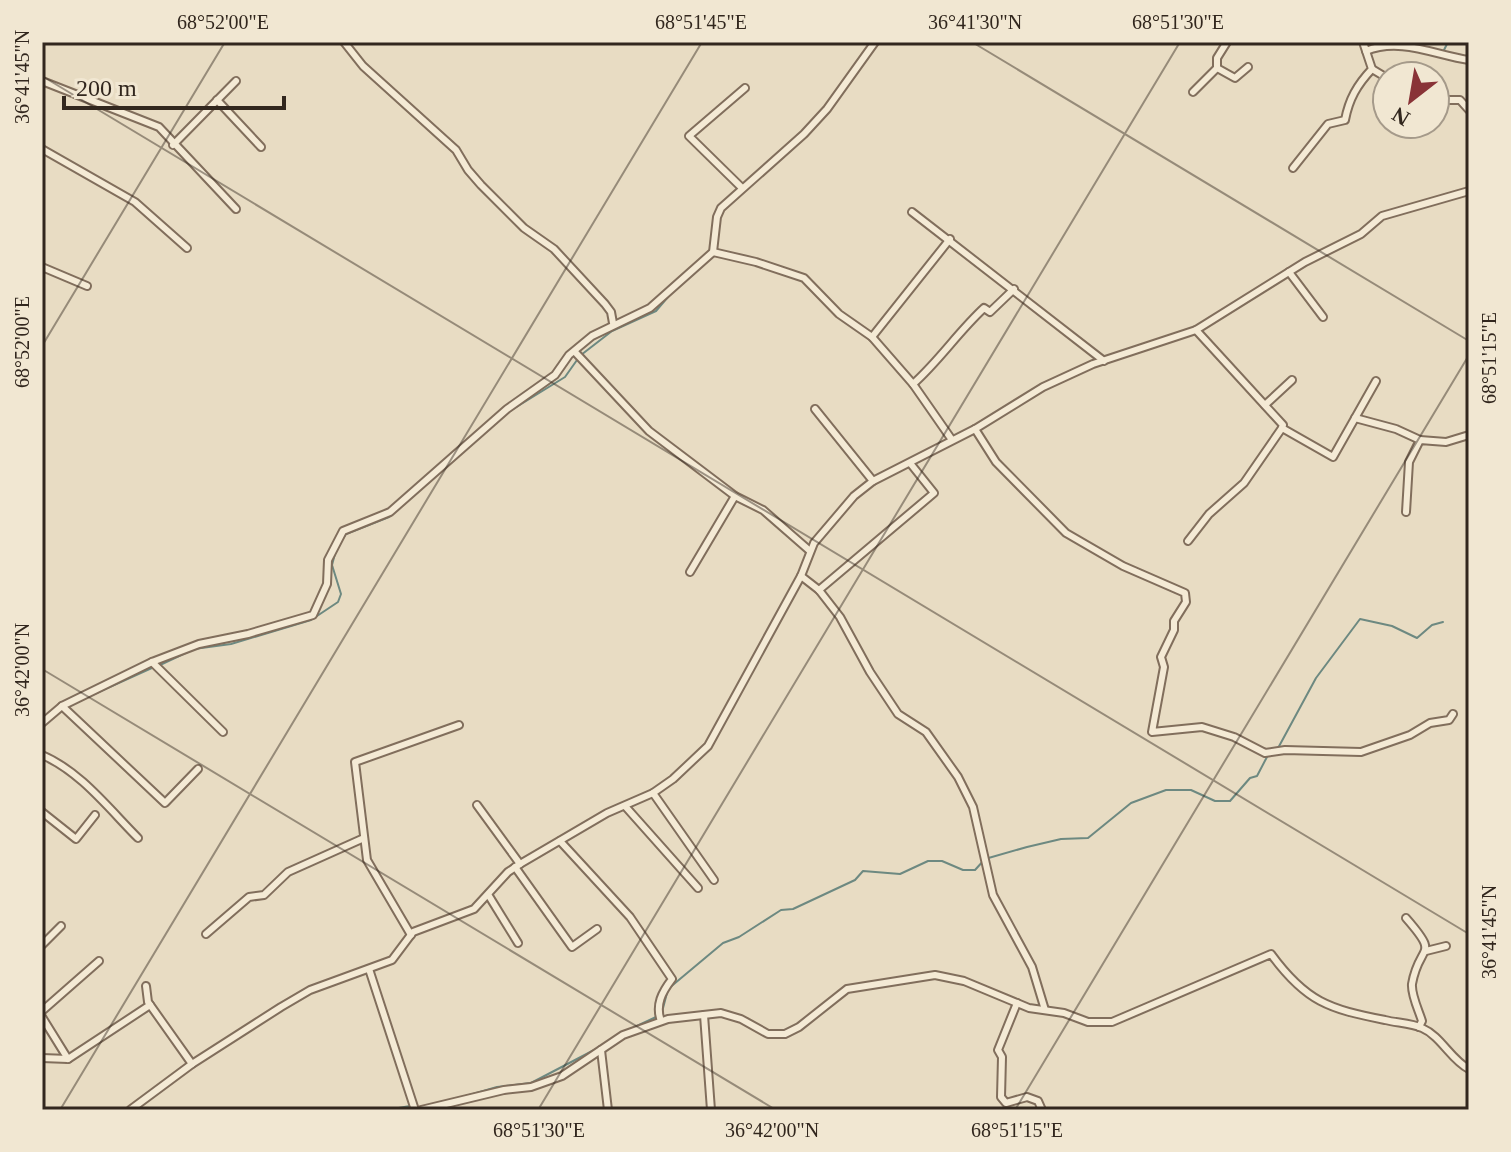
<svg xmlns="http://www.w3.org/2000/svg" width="1511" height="1152" viewBox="0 0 1511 1152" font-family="'Times New Roman',serif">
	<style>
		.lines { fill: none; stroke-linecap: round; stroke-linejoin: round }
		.stream { stroke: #6d8981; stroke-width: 2 }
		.street-casing { stroke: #816e5c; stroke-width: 10 }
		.street { stroke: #f4ead5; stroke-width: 6 }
		.ticks { fill: none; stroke: #32271e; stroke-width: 2; stroke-opacity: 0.45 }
		.neatline { fill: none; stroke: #32271e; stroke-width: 3 }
		.ticks-label { font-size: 20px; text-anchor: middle; fill: #32271e }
	</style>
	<rect width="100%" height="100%" fill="#e8dcc3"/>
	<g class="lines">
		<g class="stream">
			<path d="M 1444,50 L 1448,42"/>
			<path d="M 581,355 L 612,331 L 656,311 L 673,291"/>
			<path d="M 341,541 L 346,534 L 389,517 L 505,414 L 565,377 L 577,360"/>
			<path d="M 160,665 L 194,649 L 231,644 L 311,620 L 338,602 L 341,594 L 332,565 L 336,550"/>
			<path d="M 72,704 L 154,667"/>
			<path d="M 1277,750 L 1316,678 L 1360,619 L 1392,626 L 1417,638 L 1432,625 L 1443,622"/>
			<path d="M 662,1012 L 668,989 L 723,943 L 739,937 L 781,910 L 793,909 L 855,880 L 863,871 L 900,874 L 928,861 L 942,861 L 963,870 L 975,870 L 985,859 L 1027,847 L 1061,839 L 1088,838 L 1131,803 L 1166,790 L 1191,790 L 1215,801 L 1230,801 L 1250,778 L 1257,776 L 1268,755"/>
			<path d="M 624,1032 L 658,1016"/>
			<path d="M 452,1100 L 497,1087 L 531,1083 L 598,1048"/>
			<path d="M 387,1110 L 410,1106"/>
		</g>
		<g class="street-casing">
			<g id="street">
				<path d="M 344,42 L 363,66 L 456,150 L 468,170 L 481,185 L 524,228 L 554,249 L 605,304 L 611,312 L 613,323"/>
				<path d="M 1227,42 L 1217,58 L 1217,68 L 1235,78 L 1248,67"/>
				<path d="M 1363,42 L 1366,51 C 1400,37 1435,55 1469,60"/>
				<path d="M 1372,69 L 1387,78"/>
				<path d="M 42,81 L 159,127 L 236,209"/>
				<path d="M 1193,92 L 1217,68"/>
				<path d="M 217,100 L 261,147"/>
				<path d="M 1435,100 L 1460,100 L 1469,110"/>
				<path d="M 173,145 L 236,81"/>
				<path d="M 42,149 L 135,202 L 187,248"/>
				<path d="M 1293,168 L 1328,124 L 1345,120 C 1349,99 1357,85 1372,69 L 1366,51"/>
				<path d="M 742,188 L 689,136 L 745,88"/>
				<path d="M 912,212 L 1104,361"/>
				<path d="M 713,252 L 756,262 L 804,278 L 839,314 L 872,337 L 913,384 L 952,440"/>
				<path d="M 42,267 L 87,286"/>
				<path d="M 1289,272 L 1323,317"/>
				<path d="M 1196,330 L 1283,425 L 1282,428 L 1333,457 L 1376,381"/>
				<path d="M 872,337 L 950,239"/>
				<path d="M 575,352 L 649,431 L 735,496 L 763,510 L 810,551"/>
				<path d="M 913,384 C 939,361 958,332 984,308 L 990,312 L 1014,289"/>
				<path d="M 1265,405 L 1292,380"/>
				<path d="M 815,409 L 873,481"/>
				<path d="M 1355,418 L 1396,429 L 1420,440"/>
				<path d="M 975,429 L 996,462 L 1066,533 L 1123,566 L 1185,593 L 1186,602 L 1174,621 L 1174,630 L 1161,657 L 1164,667 L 1152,732 L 1202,727 L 1234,737 L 1265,753 L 1285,750 L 1361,752 L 1410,735 L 1430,723 L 1449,720 L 1453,714"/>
				<path d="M 1406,512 L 1409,462 L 1420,440 L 1446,442 L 1469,435"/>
				<path d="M 1188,541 L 1209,514 L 1244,483 L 1282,428"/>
				<path d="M 690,572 L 735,496"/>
				<path d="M 801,576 L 819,590 L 840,617 L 870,672 L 898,714 L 926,732 L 958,777 L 973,807 L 993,895 L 1032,967 L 1045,1010"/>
				<path d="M 819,590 L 934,493 L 910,463"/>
				<path d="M 152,662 L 223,732"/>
				<path d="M 62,706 L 165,803 L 198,769"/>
				<path d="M 42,723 L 62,706 L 152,662 L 199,644 L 248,634 L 313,615 L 327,584 L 328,560 L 343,531 L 390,512 L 507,409 L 555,375 L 569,355 L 592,336 L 650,308 L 713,252 L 717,217 L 721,208 L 804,134 L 827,109 L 875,42"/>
				<path d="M 42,755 C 80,771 109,809 138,838"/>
				<path d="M 653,793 L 714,880"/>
				<path d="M 477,805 L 520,864"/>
				<path d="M 625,806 L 698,888"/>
				<path d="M 42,812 L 76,839 L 95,815"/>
				<path d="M 560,841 L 630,917 L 672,979 C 662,992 655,1005 661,1021"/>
				<path d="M 515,867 L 572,947 L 597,929"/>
				<path d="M 489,896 L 518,943"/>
				<path d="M 1406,918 C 1441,958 1419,943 1412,984 C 1411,995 1419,1011 1422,1021 L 1419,1027"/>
				<path d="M 206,934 L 249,897 L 264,895 L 288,872 L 364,838"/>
				<path d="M 411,935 L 367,860 L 355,762 L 459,725"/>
				<path d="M 42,945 L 61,926"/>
				<path d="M 1426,951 L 1446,946"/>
				<path d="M 369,969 L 415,1110"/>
				<path d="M 146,986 L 148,1002 L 192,1064"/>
				<path d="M 1017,1003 L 998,1050 L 1002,1057 L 1001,1097 L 1006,1103 L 1027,1097 L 1038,1101 L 1042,1110"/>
				<path d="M 42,1011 L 99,961"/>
				<path d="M 704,1015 L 711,1110"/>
				<path d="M 42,1017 L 68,1059"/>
				<path d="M 601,1050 L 608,1110"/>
				<path d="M 42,1058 L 68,1059 L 150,1005"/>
				<path d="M 130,1110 L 192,1064 L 281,1007 L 310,990 L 392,960 L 413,932 L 474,909 L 508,872 L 520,864 L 607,813 L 653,793 L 673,779 L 708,746 L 801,576 L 814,543 L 854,496 L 873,481 L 975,429 L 1043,387 L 1093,364 L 1196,330 L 1305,262 L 1361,234 L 1382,216 L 1469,191"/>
				<path d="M 421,1110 L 504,1090 L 531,1087 L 562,1076 L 623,1035 L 668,1019 L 721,1013 L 741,1019 L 768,1034 L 785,1034 L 799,1027 L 847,989 L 935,975 L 964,981 L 1029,1008 L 1064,1013 L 1088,1022 L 1112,1022 L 1271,954 C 1306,1002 1329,1009 1385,1020 C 1397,1023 1411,1023 1422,1028 C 1441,1036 1451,1060 1469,1069"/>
			</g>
		</g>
		<use href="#street" class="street"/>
	</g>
	<path class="ticks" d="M 972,42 L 1469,341M 42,76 L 1469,934M 42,346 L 225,42M 42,669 L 776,1110M 60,1110 L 702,42M 538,1110 L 1180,42M 1015,1110 L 1469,355"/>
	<rect width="1511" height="1152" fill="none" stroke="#f1e7d2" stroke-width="88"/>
	<g transform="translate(1411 100) rotate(211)"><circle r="38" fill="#f1e7d2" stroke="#a59a8a" stroke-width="2"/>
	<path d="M0-6L14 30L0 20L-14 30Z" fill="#893337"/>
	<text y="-12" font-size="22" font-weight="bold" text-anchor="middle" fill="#32271e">N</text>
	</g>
	<path d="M64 96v12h220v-12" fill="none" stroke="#32271e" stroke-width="4"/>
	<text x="76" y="96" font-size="24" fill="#32271e" stroke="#f1e7d2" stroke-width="6" paint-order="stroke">200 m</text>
	<rect x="44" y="44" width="1423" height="1064" class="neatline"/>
	<g class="ticks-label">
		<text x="223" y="29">68°52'00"E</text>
		<text x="701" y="29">68°51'45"E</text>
		<text x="975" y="29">36°41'30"N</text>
		<text x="1178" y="29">68°51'30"E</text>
		<text transform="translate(22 77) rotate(-90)" y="7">36°41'45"N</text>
		<text transform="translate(22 342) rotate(-90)" y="7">68°52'00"E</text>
		<text transform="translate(1489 358) rotate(-90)" y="7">68°51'15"E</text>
		<text transform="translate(22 670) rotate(-90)" y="7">36°42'00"N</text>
		<text transform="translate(1489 932) rotate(-90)" y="7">36°41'45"N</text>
		<text x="539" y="1137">68°51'30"E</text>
		<text x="772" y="1137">36°42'00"N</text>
		<text x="1017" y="1137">68°51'15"E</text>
	</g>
</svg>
